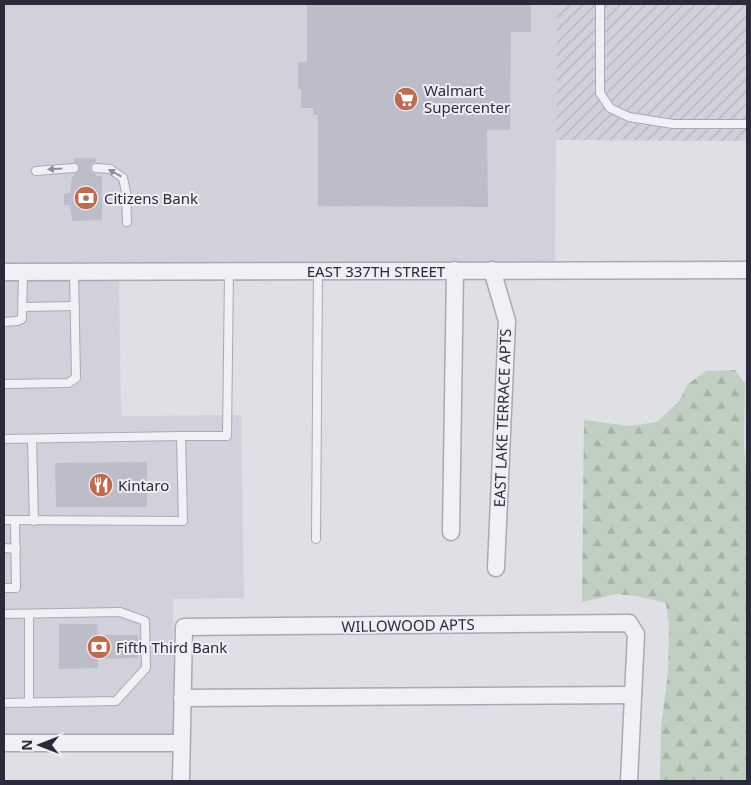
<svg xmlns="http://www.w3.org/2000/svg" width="751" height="785" viewBox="0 0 751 785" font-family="'Noto Sans',sans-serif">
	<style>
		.built { fill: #d1d1db }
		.industrial { fill: url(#industrial-furrows) }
		.forest { fill: url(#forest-firs) }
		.building { fill: #bdbdc9 }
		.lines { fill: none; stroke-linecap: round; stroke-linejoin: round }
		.lane-casing { stroke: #a9a9b3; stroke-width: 10 }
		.street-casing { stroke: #a9a9b3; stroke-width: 19 }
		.lane { stroke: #f1f1f5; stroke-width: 8 }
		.street { stroke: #f1f1f5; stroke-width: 16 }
		.oneway { fill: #8e8e98 }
		.labels { text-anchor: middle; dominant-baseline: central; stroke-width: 4; stroke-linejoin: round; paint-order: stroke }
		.poi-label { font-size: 15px; fill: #2a2a3c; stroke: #eeeef4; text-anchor: start }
		.street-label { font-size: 15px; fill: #2a2a3c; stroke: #eeeef4 }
	</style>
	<defs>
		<pattern id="industrial-furrows" width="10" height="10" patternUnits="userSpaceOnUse" patternTransform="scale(1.25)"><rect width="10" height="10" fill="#d1d1db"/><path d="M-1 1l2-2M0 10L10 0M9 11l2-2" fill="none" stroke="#b4b4bd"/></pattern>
		<pattern id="forest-firs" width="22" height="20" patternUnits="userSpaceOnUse" patternTransform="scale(1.25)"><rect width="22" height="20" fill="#c1cfc3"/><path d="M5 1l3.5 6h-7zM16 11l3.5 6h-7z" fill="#a6b2a8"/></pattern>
	</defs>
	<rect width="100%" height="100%" fill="#dfdfe6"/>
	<g class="built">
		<path d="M 4,4 L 557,4 L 555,267 L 4,269 Z"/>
		<path d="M 4,276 L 119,277 L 121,416 L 241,415 L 244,598 L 173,599 L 174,738 L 4,738 Z"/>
	</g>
	<path class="industrial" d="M 557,4 L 747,4 L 747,141 L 556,140 Z"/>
	<path class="forest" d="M 735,370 L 745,383 L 744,446 L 747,478 L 747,781 L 660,781 L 661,727 L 668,672 L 669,625 L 666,603 L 637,596 L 617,594 L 582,602 L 584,420 L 629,426 L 657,422 L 679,401 L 688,384 L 706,371 Z"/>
	<g class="building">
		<path d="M 307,4 L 531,4 L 531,32 L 511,32 L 510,130 L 487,130 L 488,207 L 318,206 L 318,115 L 313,115 L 313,108 L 301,108 L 301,89 L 298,89 L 298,62 L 307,62 Z"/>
		<path d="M 74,158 L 96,158 L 96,162 L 92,164 L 90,168 L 92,172 L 96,174 L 96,176 L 102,176 L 102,220 L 72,221 L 70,205 L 64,205 L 64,193 L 70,193 L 72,177 L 74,176 L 74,174 L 79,170 L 79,165 L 74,162 Z"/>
		<path d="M 147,462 L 147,507 L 56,507 L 55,463 Z"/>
		<path d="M 59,624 L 97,624 L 98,635 L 138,635 L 138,658 L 98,659 L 98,668 L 59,669 Z"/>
	</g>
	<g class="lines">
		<g class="lane-casing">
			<g id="lane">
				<path d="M 600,4 L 600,93 L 610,108 L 629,117 L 673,124 L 747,124"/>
				<path d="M 96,168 L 110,169 L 123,178 L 126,192 L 127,222"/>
				<path d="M 36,171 L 74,168"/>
				<path d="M 23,307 L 75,306"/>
				<path d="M 4,322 L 17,321 L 22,319 L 23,272"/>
				<path d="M 4,384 L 68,383 L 76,378 L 74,272"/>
				<path d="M 181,436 L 227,436 L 229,272"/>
				<path d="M 4,439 L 181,436 L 183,521 L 4,520"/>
				<path d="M 32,439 L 34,521"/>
				<path d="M 316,539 L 318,271"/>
				<path d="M 4,548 L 16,549"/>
				<path d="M 4,588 L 16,588 L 15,521"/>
				<path d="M 4,614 L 120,612 L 145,621 L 146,668 L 116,701 L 4,703"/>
				<path d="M 29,614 L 29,703"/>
			</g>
		</g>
		<g class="street-casing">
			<g id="street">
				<path d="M 492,270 L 507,321 L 496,568"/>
				<path d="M 4,272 L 747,270"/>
				<path d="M 451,532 L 455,270"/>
				<path d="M 182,698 L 633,695"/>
				<path d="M 4,743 L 181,743"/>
				<path d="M 181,781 L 184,627 L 629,623 L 636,634 L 629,781"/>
			</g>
		</g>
		<use href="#lane" class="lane"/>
		<use href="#street" class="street"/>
	</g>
	<defs><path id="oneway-solid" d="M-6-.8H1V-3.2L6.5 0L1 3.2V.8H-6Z" transform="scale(1.25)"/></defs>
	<g class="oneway">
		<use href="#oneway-solid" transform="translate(55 169) rotate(176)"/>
		<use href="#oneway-solid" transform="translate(115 173) rotate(-151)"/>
	</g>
	<defs>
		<g id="supermarket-disc" transform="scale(1.25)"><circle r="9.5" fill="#be6b52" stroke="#eeeef4"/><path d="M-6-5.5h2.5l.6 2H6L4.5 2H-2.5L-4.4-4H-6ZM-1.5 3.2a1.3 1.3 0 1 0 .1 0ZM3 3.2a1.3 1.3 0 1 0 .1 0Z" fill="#fff"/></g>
		<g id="bank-disc" transform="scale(1.25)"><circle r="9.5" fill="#be6b52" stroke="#eeeef4"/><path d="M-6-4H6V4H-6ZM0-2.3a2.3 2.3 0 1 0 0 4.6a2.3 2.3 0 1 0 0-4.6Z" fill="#fff"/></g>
		<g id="restaurant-disc" transform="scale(1.25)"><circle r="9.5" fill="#be6b52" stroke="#eeeef4"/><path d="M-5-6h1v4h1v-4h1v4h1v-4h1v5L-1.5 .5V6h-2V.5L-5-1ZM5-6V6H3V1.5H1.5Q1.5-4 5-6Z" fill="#fff"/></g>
	</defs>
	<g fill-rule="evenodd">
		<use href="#supermarket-disc" x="406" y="99"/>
		<use href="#bank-disc" x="86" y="198"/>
		<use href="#restaurant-disc" x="101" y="485"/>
		<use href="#bank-disc" x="99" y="647"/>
	</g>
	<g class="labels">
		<g class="poi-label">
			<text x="424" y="90">Walmart<tspan x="424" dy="17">Supercenter</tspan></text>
			<text x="104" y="198">Citizens Bank</text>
			<text x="118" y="485">Kintaro</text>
			<text x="116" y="647">Fifth Third Bank</text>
		</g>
		<g class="street-label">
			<text x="376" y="271">EAST 337TH STREET</text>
			<text transform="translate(502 418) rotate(-88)">EAST LAKE TERRACE APTS</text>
			<text transform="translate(408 625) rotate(-1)">WILLOWOOD APTS</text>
		</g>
	</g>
	<rect width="751" height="785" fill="none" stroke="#2a2a3c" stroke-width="10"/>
	<g transform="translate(40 745) rotate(270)" stroke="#eeeef4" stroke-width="4" paint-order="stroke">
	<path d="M0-4L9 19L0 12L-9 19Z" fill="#2a2a3c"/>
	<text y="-8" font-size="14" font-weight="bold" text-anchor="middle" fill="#2a2a3c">N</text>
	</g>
</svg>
